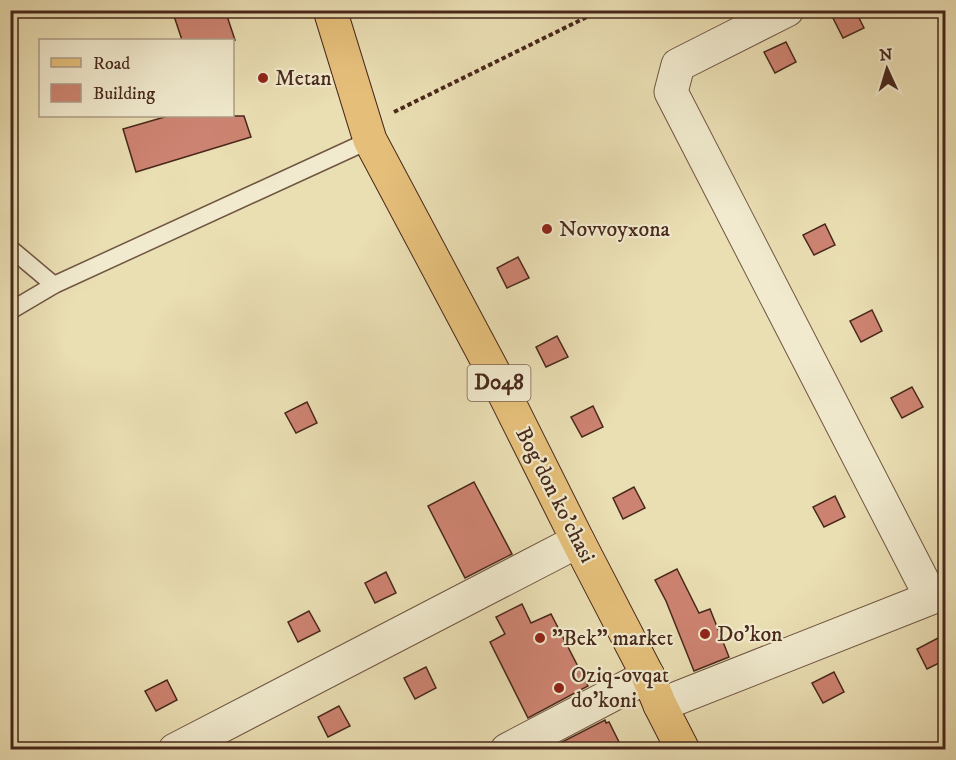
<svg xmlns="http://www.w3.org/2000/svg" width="956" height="760" viewBox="0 0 956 760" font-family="'IM FELL DW Pica',serif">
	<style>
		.building { fill: #cd8371; stroke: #48281b; stroke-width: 1.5 }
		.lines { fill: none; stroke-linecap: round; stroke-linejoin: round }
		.service-casing { stroke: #705641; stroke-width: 19 }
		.minor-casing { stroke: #705641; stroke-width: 35 }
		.primary-casing { stroke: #48281b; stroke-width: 35 }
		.path { stroke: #48281b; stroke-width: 4; stroke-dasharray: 4.5 3; stroke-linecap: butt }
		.service { stroke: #f1eace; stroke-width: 16 }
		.minor { stroke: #f1eace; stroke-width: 33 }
		.primary { stroke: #e5bf7a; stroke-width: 33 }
		.poi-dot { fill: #8f2418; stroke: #f1eace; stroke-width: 2 }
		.labels { text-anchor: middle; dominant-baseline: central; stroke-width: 4.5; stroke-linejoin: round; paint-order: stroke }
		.shield { fill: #f1eace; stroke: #7b6251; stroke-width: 1.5 }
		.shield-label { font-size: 21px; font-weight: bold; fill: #48281b }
		.poi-label { font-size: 22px; fill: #48281b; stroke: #f1eace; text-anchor: start }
		.street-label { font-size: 22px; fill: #48281b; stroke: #f1eace }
	</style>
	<rect width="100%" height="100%" fill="#eadeb3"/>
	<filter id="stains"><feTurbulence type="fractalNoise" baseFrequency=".00333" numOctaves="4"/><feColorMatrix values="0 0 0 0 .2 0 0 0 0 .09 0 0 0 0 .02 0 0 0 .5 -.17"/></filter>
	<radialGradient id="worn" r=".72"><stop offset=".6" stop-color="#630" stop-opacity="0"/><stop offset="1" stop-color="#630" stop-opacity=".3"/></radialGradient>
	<g class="building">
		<path d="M 172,10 L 225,10 L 235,40 L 182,40 Z"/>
		<path d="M 847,10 L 855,10 L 864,28 L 843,38 L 833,18 Z"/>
		<path d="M 786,42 L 796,62 L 775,73 L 764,52 Z"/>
		<path d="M 168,116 L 244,116 L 251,137 L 136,172 L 123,129 Z"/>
		<path d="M 825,224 L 835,245 L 814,255 L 803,235 Z"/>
		<path d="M 518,257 L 529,278 L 507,288 L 497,268 Z"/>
		<path d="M 872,310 L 882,331 L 861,342 L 850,321 Z"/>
		<path d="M 557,336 L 568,357 L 546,367 L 536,347 Z"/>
		<path d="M 912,387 L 923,407 L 902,418 L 891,398 Z"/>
		<path d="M 307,402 L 317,423 L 296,433 L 285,413 Z"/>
		<path d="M 593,406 L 603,427 L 582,437 L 571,417 Z"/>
		<path d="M 474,482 L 512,554 L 465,578 L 428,506 Z"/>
		<path d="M 634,487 L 645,508 L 623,519 L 613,498 Z"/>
		<path d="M 835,496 L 845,517 L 824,527 L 813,507 Z"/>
		<path d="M 677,569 L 699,613 L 710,609 L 729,657 L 694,671 L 666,601 L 655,580 Z"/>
		<path d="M 386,572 L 396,593 L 375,603 L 365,583 Z"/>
		<path d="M 522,604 L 531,623 L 551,614 L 588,686 L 528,718 L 490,642 L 505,634 L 496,617 Z"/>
		<path d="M 309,611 L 320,631 L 298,642 L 288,622 Z"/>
		<path d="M 938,638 L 945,652 L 945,660 L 927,669 L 917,649 Z"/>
		<path d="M 426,667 L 436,688 L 415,699 L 404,678 Z"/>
		<path d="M 834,672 L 844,692 L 823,703 L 812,683 Z"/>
		<path d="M 167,680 L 177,700 L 156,711 L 145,691 Z"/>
		<path d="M 339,706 L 350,726 L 328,737 L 318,717 Z"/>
		<path d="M 605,720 L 606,723 L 609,722 L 623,750 L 563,750 L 560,743 Z"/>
	</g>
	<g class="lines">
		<g class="service-casing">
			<g id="service">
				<path d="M 10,248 L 54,285"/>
				<path d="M 10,311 L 54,285 L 370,140"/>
			</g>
		</g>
		<g class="minor-casing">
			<g id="minor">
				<path d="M 787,10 L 678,65 L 671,92 L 931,597"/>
				<path d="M 660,705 L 946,592"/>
				<path d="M 175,750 L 578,541"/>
				<path d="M 507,750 L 648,676"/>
			</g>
		</g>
		<g class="primary-casing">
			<path id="primary" d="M 330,10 L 370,140 L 494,373 L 578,541 L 648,676 L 660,705 L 683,750"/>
		</g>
		<path class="path" d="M 394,112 L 601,10"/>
		<use href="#service" class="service"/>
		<use href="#minor" class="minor"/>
		<use href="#primary" class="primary"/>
	</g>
	<g class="poi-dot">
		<circle cx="263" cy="78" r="6"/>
		<circle cx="547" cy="229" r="6"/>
		<circle cx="705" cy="634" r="6"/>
		<circle cx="540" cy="638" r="6"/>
		<circle cx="559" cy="688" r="6"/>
	</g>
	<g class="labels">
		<rect class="shield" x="467.5" y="365" width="63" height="36" rx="4.5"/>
		<g class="shield-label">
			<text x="499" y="383">D048</text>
		</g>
		<g class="poi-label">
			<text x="275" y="78">Metan</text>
			<text x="559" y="229">Novvoyxona</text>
			<text x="717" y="634">Do'kon</text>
			<text x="552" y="638">"Bek" market</text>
			<text x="571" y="675">Oziq-ovqat<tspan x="571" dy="25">do'koni</tspan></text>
		</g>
		<g class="street-label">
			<text transform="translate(555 495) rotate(63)">Bog'don ko'chasi</text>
		</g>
	</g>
	<rect width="956" height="760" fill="none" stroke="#eadeb3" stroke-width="36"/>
	<rect x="12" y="12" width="932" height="736" fill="none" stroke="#48281b" stroke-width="3"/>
	<rect x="18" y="18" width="920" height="724" fill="none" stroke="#48281b" stroke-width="1.5"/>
	<rect x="39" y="39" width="195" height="78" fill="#f1eace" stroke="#ad9c86" stroke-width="1.5"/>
	<rect x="51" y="58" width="30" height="9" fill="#e5bf7a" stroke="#ad9c86" stroke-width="1.5"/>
	<text x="93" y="69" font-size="18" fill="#48281b">Road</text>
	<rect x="51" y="84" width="30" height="18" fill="#cd8371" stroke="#ad9c86" stroke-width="1.5"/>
	<text x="93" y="99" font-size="18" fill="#48281b">Building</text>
	<g transform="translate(887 69) rotate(356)" stroke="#f1eace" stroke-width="4.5" paint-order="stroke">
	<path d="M0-4.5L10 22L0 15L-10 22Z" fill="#48281b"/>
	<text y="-9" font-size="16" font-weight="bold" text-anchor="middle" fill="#48281b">N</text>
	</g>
	<rect width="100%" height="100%" filter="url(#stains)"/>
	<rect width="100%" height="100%" fill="url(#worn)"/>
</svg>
